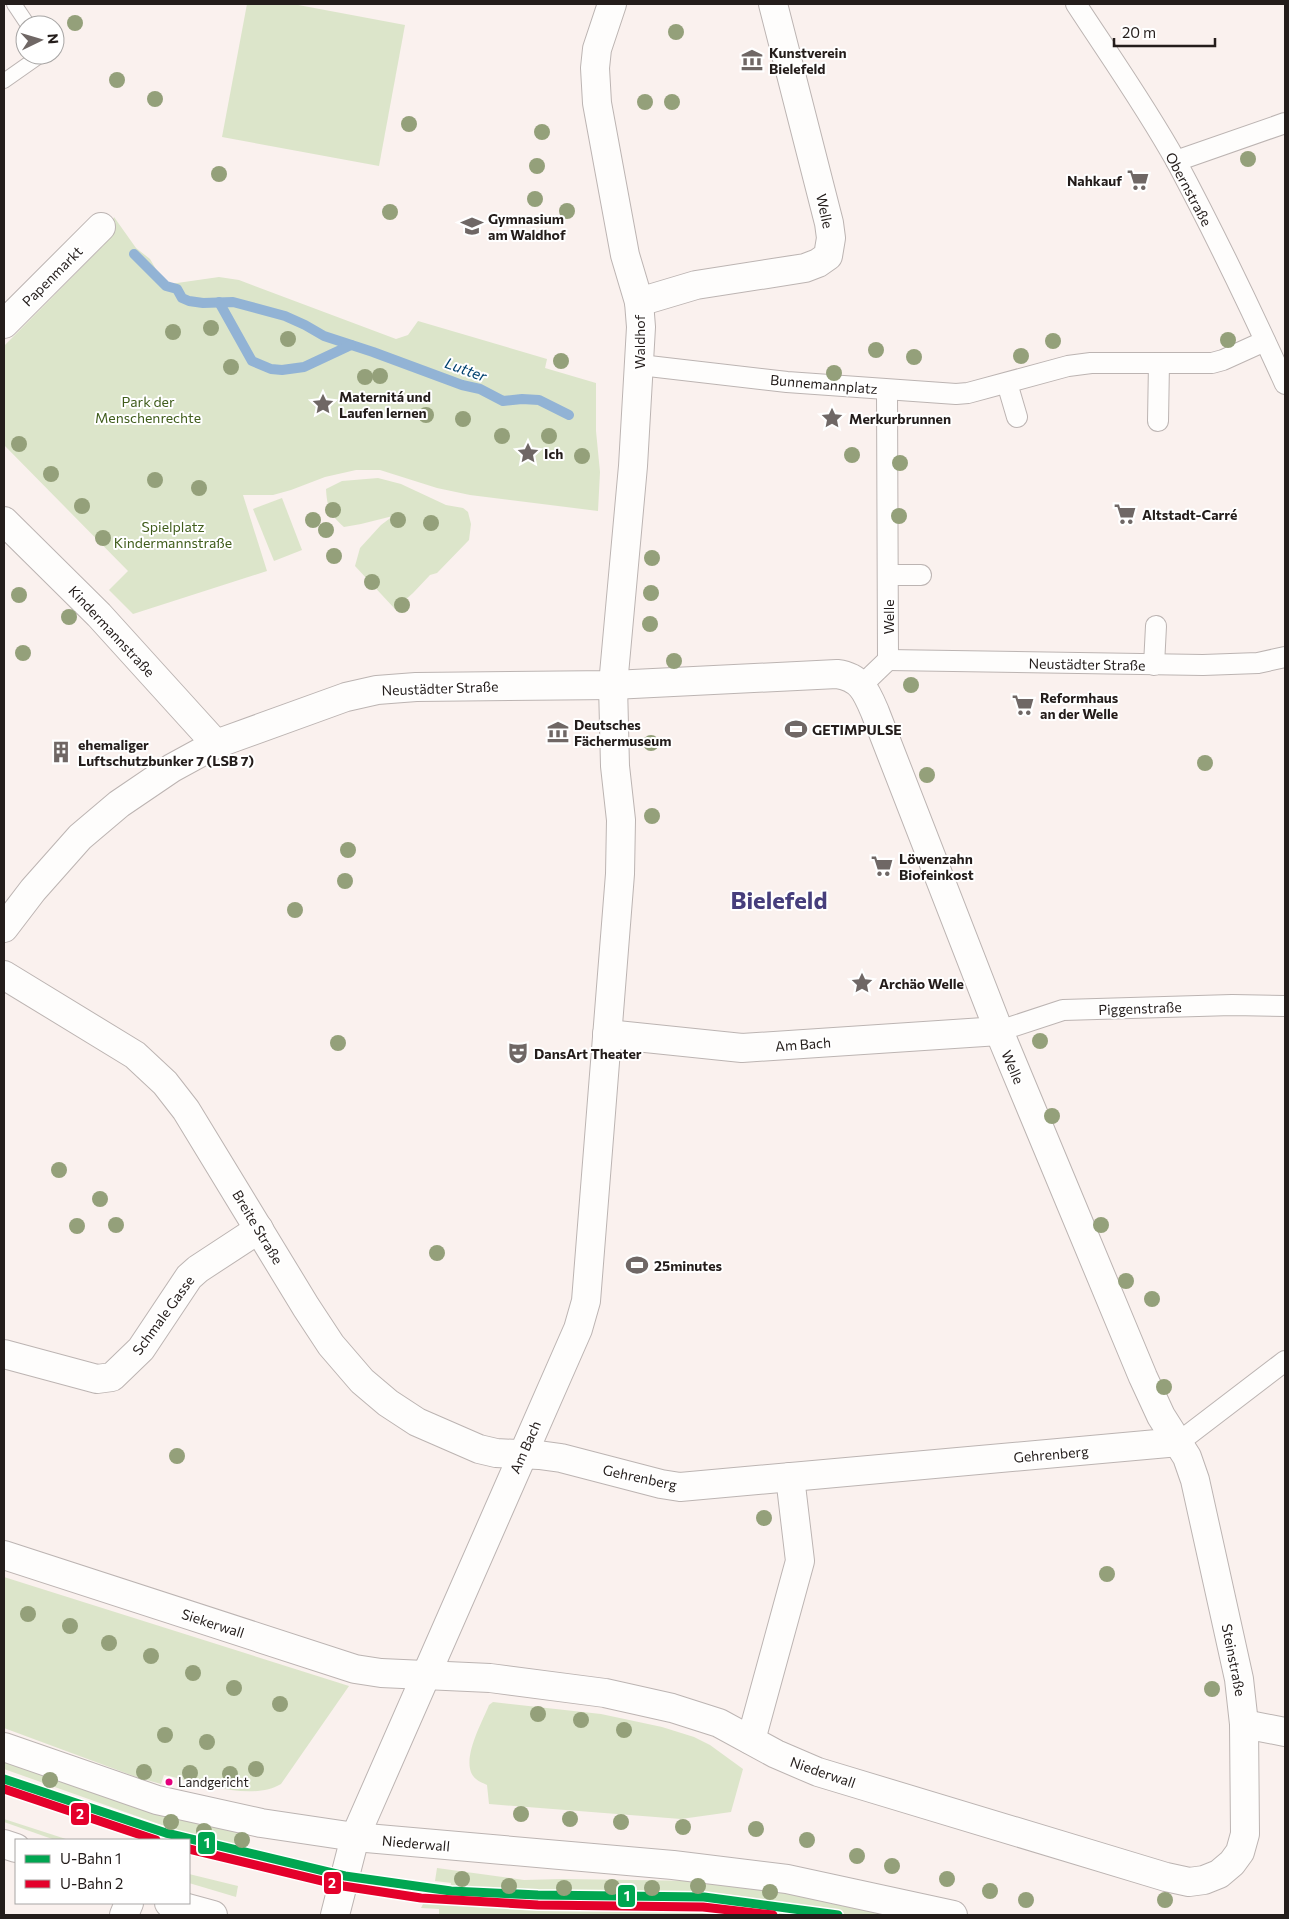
<svg xmlns="http://www.w3.org/2000/svg" width="1289" height="1919" viewBox="0 0 1289 1919" font-family="Commissioner,sans-serif">
	<style>
		.green { fill: #dce5ca }
		.lines { fill: none; stroke-linecap: round; stroke-linejoin: round }
		.stream { stroke: #92b3d5; stroke-width: 10 }
		.service-casing { stroke: #bcb4b2; stroke-width: 16 }
		.pedestrian-casing { stroke: #bcb4b2; stroke-width: 22 }
		.minor-casing { stroke: #bcb4b2; stroke-width: 30 }
		.service { stroke: #fefdfc; stroke-width: 14 }
		.pedestrian { stroke: #fefdfc; stroke-width: 20 }
		.minor { stroke: #fefdfc; stroke-width: 28 }
		.metro-1-casing { stroke: #fff; stroke-width: 12 }
		.metro-2-casing { stroke: #fff; stroke-width: 12 }
		.metro-1 { stroke: #00a651; stroke-width: 9 }
		.metro-2 { stroke: #e4002b; stroke-width: 9 }
		.tree { fill: #94a07a }
		.bus-dot { fill: #e5007d; stroke: #fff; stroke-width: 2 }
		.labels { text-anchor: middle; dominant-baseline: central; stroke-width: 4; stroke-linejoin: round; paint-order: stroke }
		.bus-label { font-size: 13px; fill: #241d1b; stroke: #fff; text-anchor: start }
		.poi-label { font-size: 14px; font-weight: bold; fill: #241d1b; stroke: #fff; text-anchor: start }
		.street-label { font-size: 14px; fill: #241d1b; stroke: #fff }
		.park-label { font-size: 14px; fill: #405d1c; stroke: #fff }
		.water-label { font-size: 15px; font-style: italic; fill: #00416f; stroke: #fff }
		.town-label { font-size: 24px; font-weight: bold; fill: #463e7c; stroke: #fff }
		.line-badge { stroke: #fff; stroke-width: 2 }
		.badge-label { font-size: 14px; text-anchor: middle; font-weight: bold; fill: #fff }
	</style>
	<rect width="100%" height="100%" fill="#faf1ee"/>
	<g class="green">
		<path d="M 247,4 L 293,4 L 405,25 L 379,166 L 222,137 Z"/>
		<path d="M 114,217 L 136,248 L 150,259 L 157,271 L 170,284 L 219,277 L 239,280 L 396,339 L 408,335 L 418,321 L 547,359 L 545,368 L 596,383 L 596,431 L 600,472 L 598,511 L 470,495 L 437,488 L 380,470 L 356,470 L 325,477 L 291,490 L 273,495 L 243,495 L 267,571 L 133,614 L 109,590 L 128,571 L 4,445 L 4,346 L 104,245 Z"/>
		<path d="M 378,478 L 401,484 L 446,505 L 463,508 L 468,512 L 471,524 L 469,540 L 437,573 L 430,575 L 413,593 L 395,609 L 355,566 L 360,548 L 381,525 L 393,516 L 361,524 L 344,527 C 330,515 327,507 326,489 L 342,481 Z"/>
		<path d="M 282,498 L 302,550 L 274,561 L 253,509 Z"/>
		<path d="M 4,1577 L 349,1686 L 281,1784 C 251,1802 197,1782 164,1775 L 161,1784 L 139,1778 L 4,1728 Z"/>
		<path d="M 493,1702 L 601,1714 L 662,1727 L 694,1737 L 710,1745 L 743,1769 L 731,1812 L 681,1819 L 489,1804 L 487,1785 C 484,1783 479,1782 476,1779 C 458,1764 482,1723 489,1705 Z"/>
		<path d="M 4,1759 C 84,1786 164,1818 247,1833 L 244,1848 L 173,1829 L 4,1769 Z"/>
		<path d="M 4,1819 L 69,1840 L 55,1840 L 4,1822 Z"/>
		<path d="M 437,1868 L 524,1880 L 563,1879 L 699,1881 L 763,1885 L 925,1915 L 439,1915 L 439,1909 L 421,1908 L 428,1894 L 449,1896 L 451,1883 L 435,1881 Z"/>
		<path d="M 189,1874 L 238,1886 L 236,1897 L 189,1883 Z"/>
	</g>
	<g class="lines">
		<g class="stream">
			<path d="M 134,254 L 166,286 L 177,289 L 182,298 L 189,301 L 203,303 L 233,302 L 285,316 L 305,325 L 324,336 L 373,352 L 462,385 L 480,389 L 503,401 L 522,399 L 539,400 L 569,415"/>
			<path d="M 219,302 L 252,361 L 271,369 L 282,370 L 304,367 L 351,345"/>
		</g>
		<g class="service-casing">
			<g id="service">
				<path d="M 14,4 L 28,25"/>
				<path d="M 4,81 L 41,55"/>
			</g>
		</g>
		<g class="pedestrian-casing">
			<g id="pedestrian">
				<path d="M 1076,4 C 1110,56 1146,107 1176,161 C 1215,234 1251,309 1285,384"/>
				<path d="M 1176,161 L 1285,123"/>
				<path d="M 640,365 L 787,382 L 956,394 L 968,393 L 1068,366 L 1091,363 L 1212,363 L 1223,360 L 1265,341"/>
				<path d="M 1007,383 L 1017,417"/>
				<path d="M 887,390 L 888,660"/>
				<path d="M 1158,421 L 1159,363"/>
				<path d="M 888,575 L 921,575"/>
				<path d="M 888,660 L 1203,665 L 1258,663 L 1285,657"/>
				<path d="M 1154,665 L 1156,626"/>
				<path d="M 862,685 L 888,660"/>
				<path d="M 999,1031 L 1063,1010 L 1232,1005 L 1285,1006"/>
				<path d="M 1179,1442 L 1285,1361"/>
			</g>
		</g>
		<g class="minor-casing">
			<g id="minor">
				<path d="M 639,302 L 696,285 L 805,268 L 818,263 L 828,256 L 831,238 L 829,223 L 773,4"/>
				<path d="M 4,324 L 101,227"/>
				<path d="M 4,521 L 99,615 L 216,744"/>
				<path d="M 4,928 L 33,890 L 80,837 L 119,804 L 172,768 L 216,744 L 346,697 L 377,690 L 416,687 L 613,685 L 837,674 C 861,677 867,693 875,712 L 999,1031 L 1143,1377 L 1161,1416 L 1187,1457 L 1195,1480 L 1239,1679 L 1244,1724 L 1245,1834 L 1240,1852 L 1232,1863 L 1219,1874 L 1204,1880 L 1189,1882 L 1166,1877 L 818,1772 L 776,1754 L 719,1723 L 672,1708 L 605,1693 L 490,1678 L 381,1673 L 355,1669 L 4,1555"/>
				<path d="M 4,975 L 135,1055 L 165,1083 L 186,1110 L 306,1307 L 331,1345 L 362,1381 L 388,1403 L 417,1422 L 479,1449 L 496,1453 L 539,1455 L 561,1458 L 661,1484 L 680,1487 L 1179,1442"/>
				<path d="M 607,1034 L 742,1048 L 999,1031"/>
				<path d="M 4,1354 L 97,1379 L 112,1377 L 141,1349 L 189,1277 L 198,1269 L 259,1229"/>
				<path d="M 1244,1724 L 1285,1732"/>
				<path d="M 751,1740 L 800,1561 L 790,1477"/>
				<path d="M 4,1747 L 157,1800 L 261,1823 L 355,1837 L 673,1865 L 787,1879 L 953,1915"/>
				<path d="M 4,1844 L 16,1848"/>
				<path d="M 169,1903 L 213,1915"/>
				<path d="M 124,1915 L 129,1903"/>
				<path d="M 335,1915 L 355,1837 L 578,1329 L 586,1301 L 620,874 L 621,820 L 615,766 L 613,685 L 633,466 L 641,327 L 639,302 L 625,255 L 597,103 L 595,68 L 597,49 L 612,4"/>
			</g>
		</g>
		<use href="#service" class="service"/>
		<use href="#pedestrian" class="pedestrian"/>
		<use href="#minor" class="minor"/>
		<g class="metro-1-casing">
			<path id="metro-1" d="M 4,1779 L 166,1833 L 345,1876 L 451,1891 L 538,1895 L 704,1897 L 838,1915"/>
		</g>
		<g class="metro-2-casing">
			<g id="metro-2">
				<path d="M 4,1789 L 156,1840"/>
				<path d="M 189,1849 L 343,1886 L 421,1898 L 538,1905 L 703,1907 L 773,1915"/>
			</g>
		</g>
		<use href="#metro-1" class="metro-1"/>
		<use href="#metro-2" class="metro-2"/>
	</g>
	<g class="tree">
		<circle cx="75" cy="23" r="8"/>
		<circle cx="676" cy="32" r="8"/>
		<circle cx="117" cy="80" r="8"/>
		<circle cx="155" cy="99" r="8"/>
		<circle cx="645" cy="102" r="8"/>
		<circle cx="672" cy="102" r="8"/>
		<circle cx="409" cy="124" r="8"/>
		<circle cx="542" cy="132" r="8"/>
		<circle cx="1248" cy="159" r="8"/>
		<circle cx="537" cy="166" r="8"/>
		<circle cx="219" cy="174" r="8"/>
		<circle cx="535" cy="199" r="8"/>
		<circle cx="567" cy="211" r="8"/>
		<circle cx="390" cy="212" r="8"/>
		<circle cx="211" cy="328" r="8"/>
		<circle cx="173" cy="332" r="8"/>
		<circle cx="288" cy="339" r="8"/>
		<circle cx="1228" cy="340" r="8"/>
		<circle cx="1053" cy="341" r="8"/>
		<circle cx="876" cy="350" r="8"/>
		<circle cx="1021" cy="356" r="8"/>
		<circle cx="914" cy="357" r="8"/>
		<circle cx="561" cy="361" r="8"/>
		<circle cx="231" cy="367" r="8"/>
		<circle cx="834" cy="373" r="8"/>
		<circle cx="380" cy="376" r="8"/>
		<circle cx="365" cy="377" r="8"/>
		<circle cx="426" cy="415" r="8"/>
		<circle cx="463" cy="419" r="8"/>
		<circle cx="502" cy="436" r="8"/>
		<circle cx="549" cy="436" r="8"/>
		<circle cx="19" cy="444" r="8"/>
		<circle cx="852" cy="455" r="8"/>
		<circle cx="582" cy="456" r="8"/>
		<circle cx="900" cy="463" r="8"/>
		<circle cx="51" cy="474" r="8"/>
		<circle cx="155" cy="480" r="8"/>
		<circle cx="199" cy="488" r="8"/>
		<circle cx="82" cy="506" r="8"/>
		<circle cx="333" cy="510" r="8"/>
		<circle cx="899" cy="516" r="8"/>
		<circle cx="313" cy="520" r="8"/>
		<circle cx="398" cy="520" r="8"/>
		<circle cx="431" cy="523" r="8"/>
		<circle cx="326" cy="530" r="8"/>
		<circle cx="103" cy="538" r="8"/>
		<circle cx="334" cy="556" r="8"/>
		<circle cx="652" cy="558" r="8"/>
		<circle cx="372" cy="582" r="8"/>
		<circle cx="651" cy="593" r="8"/>
		<circle cx="19" cy="595" r="8"/>
		<circle cx="402" cy="605" r="8"/>
		<circle cx="69" cy="617" r="8"/>
		<circle cx="650" cy="624" r="8"/>
		<circle cx="23" cy="653" r="8"/>
		<circle cx="674" cy="661" r="8"/>
		<circle cx="911" cy="685" r="8"/>
		<circle cx="651" cy="743" r="8"/>
		<circle cx="1205" cy="763" r="8"/>
		<circle cx="927" cy="775" r="8"/>
		<circle cx="652" cy="816" r="8"/>
		<circle cx="348" cy="850" r="8"/>
		<circle cx="345" cy="881" r="8"/>
		<circle cx="295" cy="910" r="8"/>
		<circle cx="1040" cy="1041" r="8"/>
		<circle cx="338" cy="1043" r="8"/>
		<circle cx="1052" cy="1116" r="8"/>
		<circle cx="59" cy="1170" r="8"/>
		<circle cx="100" cy="1199" r="8"/>
		<circle cx="116" cy="1225" r="8"/>
		<circle cx="1101" cy="1225" r="8"/>
		<circle cx="77" cy="1226" r="8"/>
		<circle cx="437" cy="1253" r="8"/>
		<circle cx="1126" cy="1281" r="8"/>
		<circle cx="1152" cy="1299" r="8"/>
		<circle cx="1164" cy="1387" r="8"/>
		<circle cx="177" cy="1456" r="8"/>
		<circle cx="764" cy="1518" r="8"/>
		<circle cx="1107" cy="1574" r="8"/>
		<circle cx="28" cy="1614" r="8"/>
		<circle cx="70" cy="1626" r="8"/>
		<circle cx="109" cy="1643" r="8"/>
		<circle cx="151" cy="1656" r="8"/>
		<circle cx="193" cy="1673" r="8"/>
		<circle cx="234" cy="1688" r="8"/>
		<circle cx="1212" cy="1689" r="8"/>
		<circle cx="280" cy="1704" r="8"/>
		<circle cx="538" cy="1714" r="8"/>
		<circle cx="581" cy="1720" r="8"/>
		<circle cx="624" cy="1730" r="8"/>
		<circle cx="165" cy="1735" r="8"/>
		<circle cx="207" cy="1742" r="8"/>
		<circle cx="256" cy="1769" r="8"/>
		<circle cx="144" cy="1772" r="8"/>
		<circle cx="190" cy="1773" r="8"/>
		<circle cx="230" cy="1774" r="8"/>
		<circle cx="50" cy="1780" r="8"/>
		<circle cx="521" cy="1814" r="8"/>
		<circle cx="570" cy="1819" r="8"/>
		<circle cx="171" cy="1822" r="8"/>
		<circle cx="621" cy="1822" r="8"/>
		<circle cx="683" cy="1827" r="8"/>
		<circle cx="756" cy="1829" r="8"/>
		<circle cx="204" cy="1831" r="8"/>
		<circle cx="242" cy="1840" r="8"/>
		<circle cx="807" cy="1840" r="8"/>
		<circle cx="857" cy="1856" r="8"/>
		<circle cx="892" cy="1866" r="8"/>
		<circle cx="462" cy="1879" r="8"/>
		<circle cx="947" cy="1879" r="8"/>
		<circle cx="509" cy="1886" r="8"/>
		<circle cx="698" cy="1886" r="8"/>
		<circle cx="612" cy="1887" r="8"/>
		<circle cx="564" cy="1888" r="8"/>
		<circle cx="652" cy="1888" r="8"/>
		<circle cx="990" cy="1891" r="8"/>
		<circle cx="770" cy="1892" r="8"/>
		<circle cx="1026" cy="1900" r="8"/>
		<circle cx="1165" cy="1900" r="8"/>
	</g>
	<defs>
		<g id="museum-bare" transform="scale(1.725)"><path d="M0-6L6-3V-2H-6V-3ZM-5-1h2V3h-2ZM-1-1h2V3h-2ZM3-1h2V3H3ZM-6 4H6V6H-6Z" fill="#6f6765" stroke="#fff" stroke-width="2.5" paint-order="stroke"/></g>
		<g id="supermarket-bare" transform="scale(1.725)"><path d="M-6-5.5h2.5l.6 2H6L4.5 2H-2.5L-4.4-4H-6ZM-1.5 3.2a1.3 1.3 0 1 0 .1 0ZM3 3.2a1.3 1.3 0 1 0 .1 0Z" fill="#6f6765" stroke="#fff" stroke-width="2.5" paint-order="stroke"/></g>
		<g id="school-bare" transform="scale(1.725)"><path d="M0-5L7-2L0 1L-7-2ZM-4 1L0 2.5L4 1V4Q0 6-4 4Z" fill="#6f6765" stroke="#fff" stroke-width="2.5" paint-order="stroke"/></g>
		<g id="sight-bare" transform="scale(1.725)"><path d="M0-6L1.8-2.2L6-1.7L2.9 1.2L3.7 5.4L0 3.3L-3.7 5.4L-2.9 1.2L-6-1.7L-1.8-2.2Z" fill="#6f6765" stroke="#fff" stroke-width="2.5" paint-order="stroke"/></g>
		<g id="stadium-bare" transform="scale(1.725)"><path d="M0-5a6.5 5 0 1 0 0 10a6.5 5 0 1 0 0-10ZM-3.5-1.8h7v3.6h-7Z" fill="#6f6765" stroke="#fff" stroke-width="2.5" paint-order="stroke"/></g>
		<g id="building-bare" transform="scale(1.725)"><path d="M-4-6H4V6H1V3H-1V6H-4ZM-2.5-4.3h1.7v1.8h-1.7ZM.8-4.3h1.7v1.8H.8ZM-2.5-1h1.7V.8h-1.7ZM.8-1h1.7V.8H.8Z" fill="#6f6765" stroke="#fff" stroke-width="2.5" paint-order="stroke"/></g>
		<g id="theatre-bare" transform="scale(1.725)"><path d="M-5-5.5Q0-4 5-5.5V0Q5 5 0 6Q-5 5-5 0ZM-3.3-2.5H-1v1.5H-3.3ZM1-2.5H3.3v1.5H1ZM-2.8 1Q0 5.5 2.8 1Z" fill="#6f6765" stroke="#fff" stroke-width="2.5" paint-order="stroke"/></g>
	</defs>
	<g fill-rule="evenodd">
		<use href="#museum-bare" x="752" y="60"/>
		<use href="#supermarket-bare" x="1138" y="180"/>
		<use href="#school-bare" x="472" y="226"/>
		<use href="#sight-bare" x="323" y="404"/>
		<use href="#sight-bare" x="832" y="418"/>
		<use href="#sight-bare" x="528" y="453"/>
		<use href="#supermarket-bare" x="1125" y="514"/>
		<use href="#supermarket-bare" x="1023" y="705"/>
		<use href="#stadium-bare" x="796" y="729"/>
		<use href="#museum-bare" x="558" y="732"/>
		<use href="#building-bare" x="61" y="752"/>
		<use href="#supermarket-bare" x="882" y="866"/>
		<use href="#sight-bare" x="862" y="983"/>
		<use href="#theatre-bare" x="518" y="1053"/>
		<use href="#stadium-bare" x="637" y="1265"/>
	</g>
	<circle class="bus-dot" cx="169" cy="1782" r="4.5"/>
	<g class="labels">
		<g class="bus-label">
			<text x="178" y="1782">Landgericht</text>
		</g>
		<g class="poi-label">
			<text x="769" y="52">Kunstverein<tspan x="769" dy="16">Bielefeld</tspan></text>
			<text x="1122" y="180" text-anchor="end">Nahkauf</text>
			<text x="488" y="218">Gymnasium<tspan x="488" dy="16">am Waldhof</tspan></text>
			<text x="339" y="396">Maternitá und<tspan x="339" dy="16">Laufen lernen</tspan></text>
			<text x="849" y="418">Merkurbrunnen</text>
			<text x="544" y="453">Ich</text>
			<text x="1142" y="514">Altstadt-Carré</text>
			<text x="1040" y="697">Reformhaus<tspan x="1040" dy="16">an der Welle</tspan></text>
			<text x="574" y="724">Deutsches<tspan x="574" dy="16">Fächermuseum</tspan></text>
			<text x="812" y="729">GETIMPULSE</text>
			<text x="78" y="744">ehemaliger<tspan x="78" dy="16">Luftschutzbunker 7 (LSB 7)</tspan></text>
			<text x="899" y="858">Löwenzahn<tspan x="899" dy="16">Biofeinkost</tspan></text>
			<text x="879" y="983">Archäo Welle</text>
			<text x="534" y="1053">DansArt Theater</text>
			<text x="654" y="1265">25minutes</text>
		</g>
		<g class="street-label">
			<text transform="translate(1189 189) rotate(62)">Obernstraße</text>
			<text transform="translate(825 211) rotate(78)">Welle</text>
			<text transform="translate(52 276) rotate(-45)">Papenmarkt</text>
			<text transform="translate(639 342) rotate(-90)">Waldhof</text>
			<text transform="translate(824 384) rotate(5)">Bunnemannplatz</text>
			<text transform="translate(888 617) rotate(-90)">Welle</text>
			<text transform="translate(112 631) rotate(47)">Kindermannstraße</text>
			<text transform="translate(1087 664) rotate(1)">Neustädter Straße</text>
			<text transform="translate(440 688) rotate(-2)">Neustädter Straße</text>
			<text transform="translate(1140 1008) rotate(-2)">Piggenstraße</text>
			<text transform="translate(803 1044) rotate(-4)">Am Bach</text>
			<text transform="translate(1013 1067) rotate(67)">Welle</text>
			<text transform="translate(258 1227) rotate(59)">Breite Straße</text>
			<text transform="translate(163 1315) rotate(-54)">Schmale Gasse</text>
			<text transform="translate(525 1447) rotate(-66)">Am Bach</text>
			<text transform="translate(1051 1454) rotate(-5)">Gehrenberg</text>
			<text transform="translate(640 1477) rotate(12)">Gehrenberg</text>
			<text transform="translate(213 1623) rotate(18)">Siekerwall</text>
			<text transform="translate(1234 1660) rotate(79)">Steinstraße</text>
			<text transform="translate(823 1772) rotate(19)">Niederwall</text>
			<text transform="translate(416 1843) rotate(5)">Niederwall</text>
		</g>
		<g class="park-label">
			<text x="148" y="401">Park der<tspan x="148" dy="16">Menschenrechte</tspan></text>
			<text x="173" y="526">Spielplatz<tspan x="173" dy="16">Kindermannstraße</tspan></text>
		</g>
		<g class="water-label">
			<text transform="translate(466 369) rotate(20)">Lutter</text>
		</g>
		<g class="town-label">
			<text x="779" y="899">Bielefeld</text>
		</g>
	</g>
	<g class="line-badge">
		<rect x="70" y="1802" width="20" height="24" rx="5" fill="#e4002b"/>
		<rect x="197" y="1831" width="19" height="24" rx="5" fill="#00a651"/>
		<rect x="323" y="1871" width="19" height="24" rx="5" fill="#e4002b"/>
		<rect x="617" y="1884" width="19" height="24" rx="5" fill="#00a651"/>
	</g>
	<g class="badge-label">
		<text x="80" y="1819">2</text>
		<text x="207" y="1848">1</text>
		<text x="332" y="1888">2</text>
		<text x="627" y="1901">1</text>
	</g>
	<rect width="1289" height="1919" fill="none" stroke="#241d1b" stroke-width="10"/>
	<rect x="15" y="1839" width="175" height="65" fill="#ffffff" stroke="#a7a5a4"/>
	<rect x="25" y="1855" width="25" height="8" fill="#00a651" stroke="#a7a5a4"/>
	<text x="60" y="1864" font-size="15" fill="#241d1b">U-Bahn 1</text>
	<rect x="25" y="1880" width="25" height="8" fill="#e4002b" stroke="#a7a5a4"/>
	<text x="60" y="1889" font-size="15" fill="#241d1b">U-Bahn 2</text>
	<g transform="translate(40 40) rotate(85)"><circle r="24" fill="#ffffff" stroke="#a7a5a4"/>
	<path d="M0-4L9 19L0 12L-9 19Z" fill="#6f6765"/>
	<text y="-8" font-size="14" font-weight="bold" text-anchor="middle" fill="#241d1b">N</text>
	</g>
	<path d="M1114 38v8h101v-8" fill="none" stroke="#241d1b" stroke-width="2.5"/>
	<text x="1122" y="38" font-size="15" fill="#241d1b" stroke="#ffffff" stroke-width="4" paint-order="stroke">20 m</text>
</svg>
